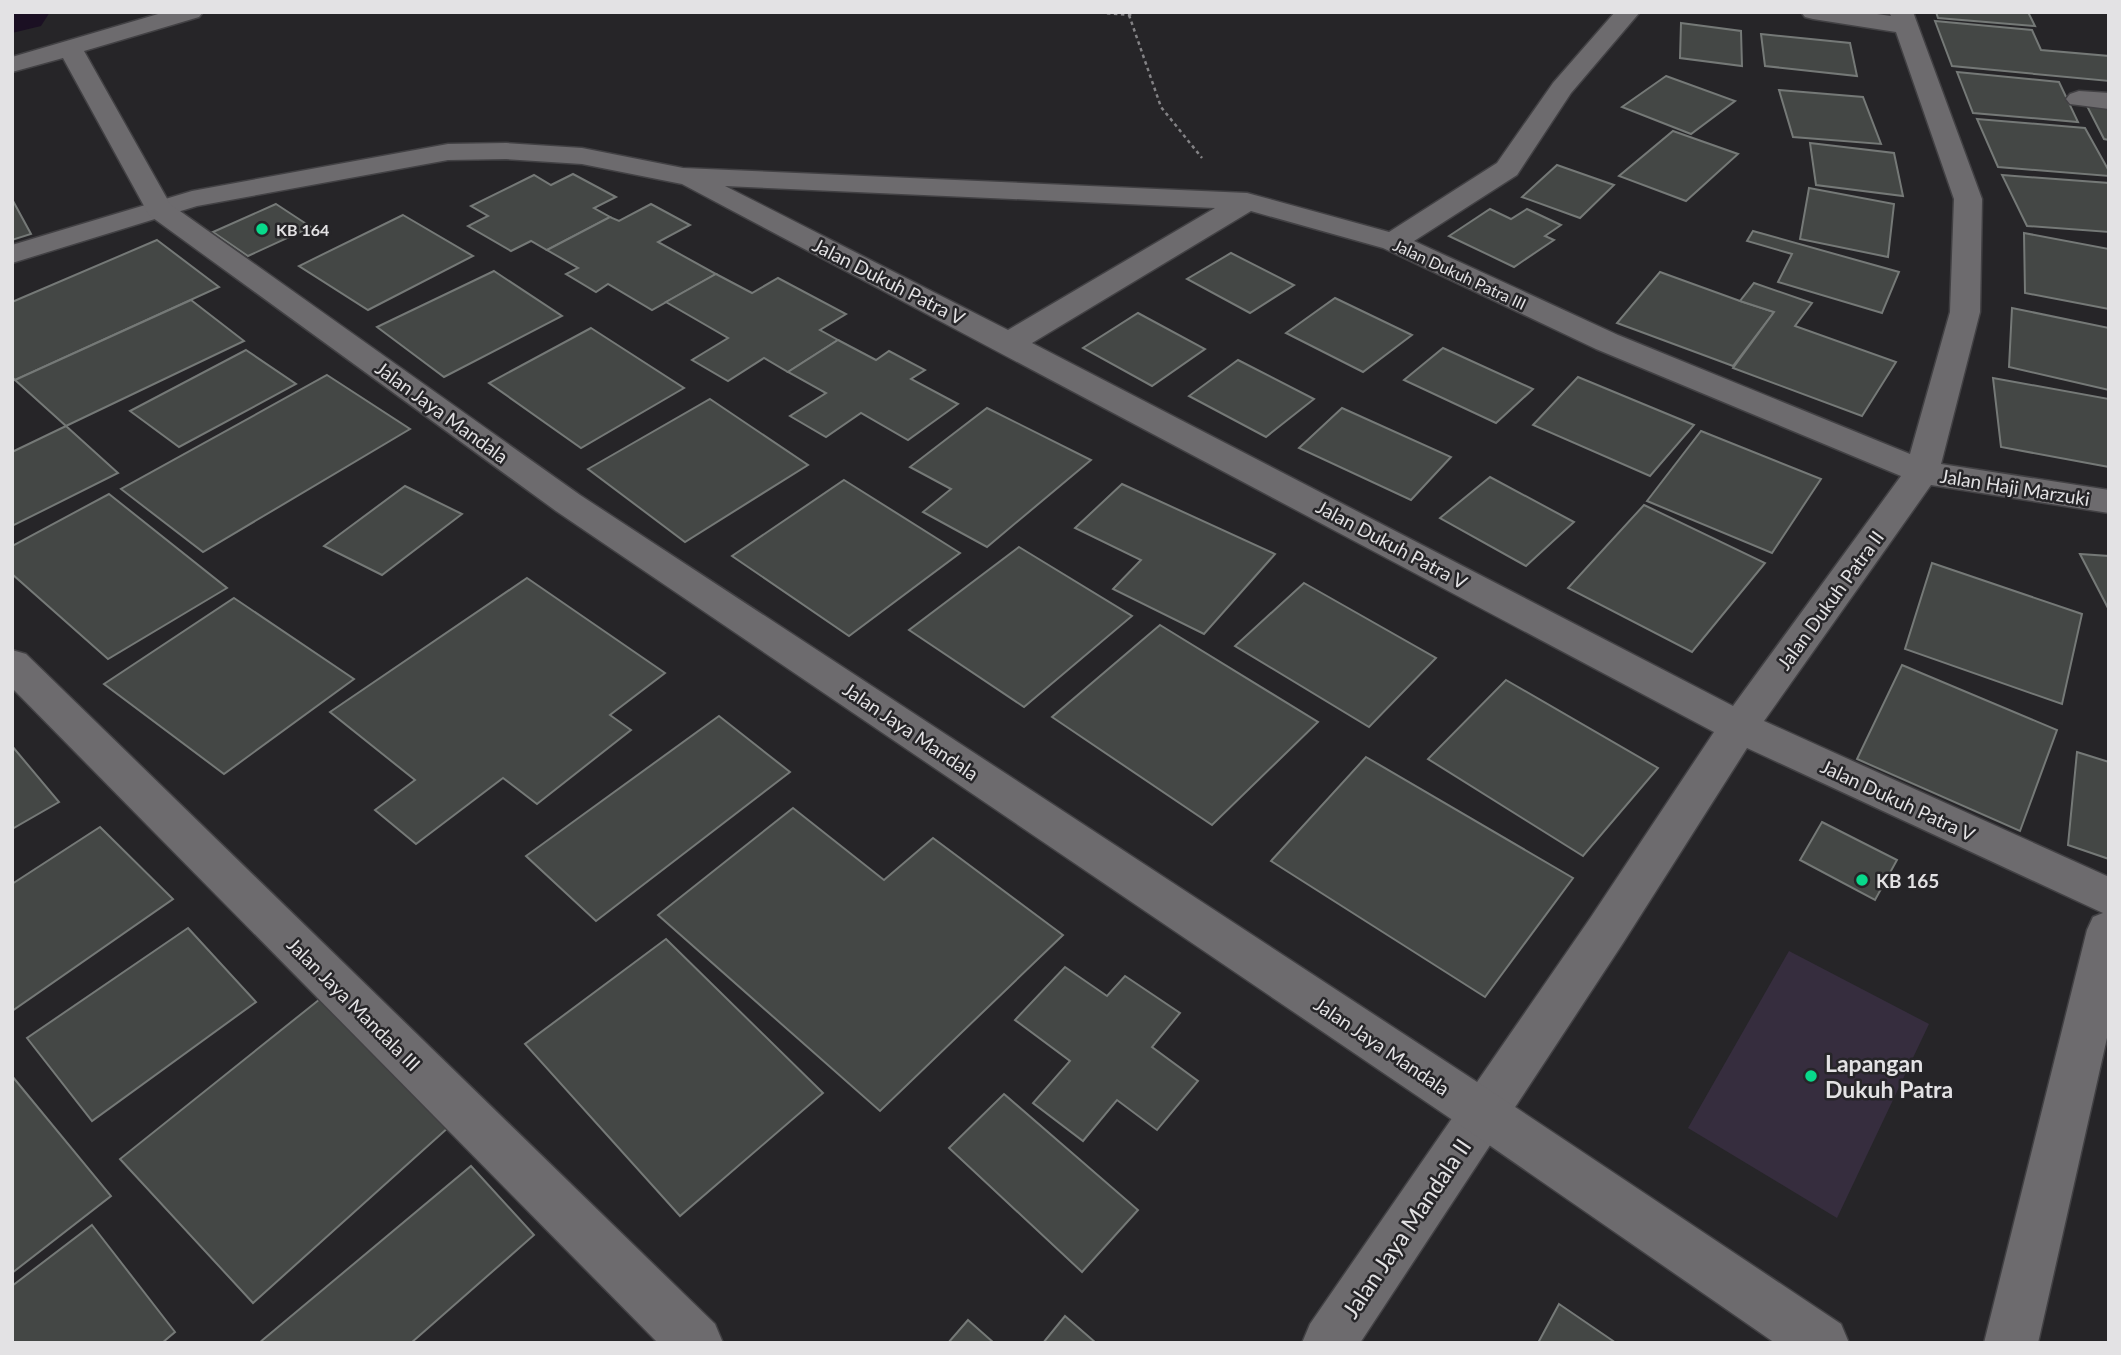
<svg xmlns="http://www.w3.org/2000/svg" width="2121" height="1355" viewBox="0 0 2121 1355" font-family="Lato,sans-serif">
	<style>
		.green { fill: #362d3e }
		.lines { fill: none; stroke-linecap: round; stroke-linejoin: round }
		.river { fill: #1b1023; fill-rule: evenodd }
		.building { fill: #444745; stroke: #757977; stroke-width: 2 }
		.minor-casing { stroke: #424144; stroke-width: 3 }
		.tertiary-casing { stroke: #424144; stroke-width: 3 }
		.path { stroke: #838285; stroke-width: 2.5; stroke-dasharray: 3.5 3.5; stroke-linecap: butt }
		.minor { fill: #6d6b6e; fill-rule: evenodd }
		.tertiary { fill: #6d6b6e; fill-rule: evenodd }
		.poi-dot { fill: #08d98b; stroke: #262528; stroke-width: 2.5 }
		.labels { text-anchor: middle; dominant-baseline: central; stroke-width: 5; stroke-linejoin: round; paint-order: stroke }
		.far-poi-label { font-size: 16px; font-weight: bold; fill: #e3e2e4; stroke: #262528; text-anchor: start }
		.far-street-label { font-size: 16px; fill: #e3e2e4; stroke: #262528 }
		.street-label { font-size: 19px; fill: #e3e2e4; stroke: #262528 }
		.poi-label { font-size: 19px; font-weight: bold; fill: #e3e2e4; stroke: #262528; text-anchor: start }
		.near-poi-label { font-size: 23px; font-weight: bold; fill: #e3e2e4; stroke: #262528; text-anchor: start }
		.near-street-label { font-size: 23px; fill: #e3e2e4; stroke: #262528 }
	</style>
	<rect width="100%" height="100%" fill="#262528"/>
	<path class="green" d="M 1789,951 L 1929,1024 L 1837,1218 L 1688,1128 Z"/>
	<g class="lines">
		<path class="river" d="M 12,12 L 50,12 L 41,26 L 12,33 Z"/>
	</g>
	<g class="building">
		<path d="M 1936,12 L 2028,12 L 2035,26 L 1938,18 Z"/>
		<path d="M 1935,21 L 2032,30 L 2041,50 L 2109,56 L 2109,81 L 1952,66 Z"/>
		<path d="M 1681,23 L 1741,31 L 1742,66 L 1680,58 Z"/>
		<path d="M 1761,34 L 1850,43 L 1857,76 L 1765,66 Z"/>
		<path d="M 1957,72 L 2059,82 L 2078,122 L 1973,113 Z"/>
		<path d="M 1666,76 L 1735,101 L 1691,134 L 1622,107 Z"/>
		<path d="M 1779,90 L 1863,97 L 1881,144 L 1793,137 Z"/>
		<path d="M 2086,104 L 2109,106 L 2109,140 L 2104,139 Z"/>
		<path d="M 1977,119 L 2085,128 L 2109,171 L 2109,176 L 1998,167 Z"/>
		<path d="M 1673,131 L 1738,154 L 1686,201 L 1619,176 Z"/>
		<path d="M 1810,143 L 1894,153 L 1903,196 L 1816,185 Z"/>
		<path d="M 1557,165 L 1614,185 L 1580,218 L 1522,197 Z"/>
		<path d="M 573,174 L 616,197 L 594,208 L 610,217 L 547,250 L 531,241 L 511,251 L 468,226 L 488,216 L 471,206 L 534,175 L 551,185 Z"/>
		<path d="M 2002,175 L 2109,183 L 2109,232 L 2027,226 Z"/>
		<path d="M 1809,188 L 1894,204 L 1888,257 L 1800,239 Z"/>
		<path d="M 12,199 L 31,234 L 12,240 Z"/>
		<path d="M 276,204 L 311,227 L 248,256 L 213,232 Z"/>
		<path d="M 651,204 L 690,225 L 658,242 L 716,274 L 652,310 L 608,284 L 596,292 L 566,274 L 578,268 L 547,250 L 610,217 L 619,221 Z"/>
		<path d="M 1490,209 L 1511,219 L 1527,209 L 1561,225 L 1545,236 L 1554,240 L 1514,267 L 1449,236 Z"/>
		<path d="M 403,215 L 473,256 L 368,310 L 299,266 Z"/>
		<path d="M 1753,231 L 1899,272 L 1882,313 L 1778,282 L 1792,254 L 1747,241 Z"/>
		<path d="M 2024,233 L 2109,249 L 2109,309 L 2025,293 Z"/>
		<path d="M 157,240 L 219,287 L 15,380 L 12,377 L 12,302 Z"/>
		<path d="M 1231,253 L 1294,285 L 1250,313 L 1187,279 Z"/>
		<path d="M 494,271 L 562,316 L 444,377 L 377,327 Z"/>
		<path d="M 1660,272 L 1740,301 L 1774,312 L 1733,366 L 1617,323 Z"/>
		<path d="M 716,274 L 752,293 L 778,278 L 846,314 L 820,330 L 838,340 L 788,372 L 764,358 L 728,381 L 692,360 L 728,338 L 666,302 Z"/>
		<path d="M 1754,283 L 1812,303 L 1795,326 L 1896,362 L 1862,416 L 1733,368 L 1774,312 L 1740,301 Z"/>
		<path d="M 1335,298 L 1412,335 L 1363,372 L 1286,333 Z"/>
		<path d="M 191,300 L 244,341 L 66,426 L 15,380 Z"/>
		<path d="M 2012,308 L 2109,328 L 2109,390 L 2009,367 Z"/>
		<path d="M 1138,313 L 1205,349 L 1152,386 L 1083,348 Z"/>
		<path d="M 591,328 L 684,388 L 581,448 L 489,383 Z"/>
		<path d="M 838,340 L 876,360 L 889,351 L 925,370 L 911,379 L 958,404 L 908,440 L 861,413 L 826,437 L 790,416 L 826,393 L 788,372 Z"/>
		<path d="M 1443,348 L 1533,389 L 1496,423 L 1404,380 Z"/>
		<path d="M 246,350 L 296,384 L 179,447 L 130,411 Z"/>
		<path d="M 1238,360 L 1314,399 L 1266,437 L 1189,396 Z"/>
		<path d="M 327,375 L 410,429 L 203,552 L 121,489 Z"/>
		<path d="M 1578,377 L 1694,425 L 1650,476 L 1533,425 Z"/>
		<path d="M 1993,378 L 2109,399 L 2109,467 L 2001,447 Z"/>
		<path d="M 710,399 L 808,465 L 685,542 L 588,469 Z"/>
		<path d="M 987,408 L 1091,460 L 987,547 L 923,512 L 951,489 L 910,467 Z"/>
		<path d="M 1342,408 L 1451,457 L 1411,500 L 1299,448 Z"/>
		<path d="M 66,426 L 118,473 L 12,526 L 12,452 Z"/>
		<path d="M 1701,431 L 1821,479 L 1772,553 L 1647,501 Z"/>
		<path d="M 1490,477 L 1574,522 L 1526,566 L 1440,518 Z"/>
		<path d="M 844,480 L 960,553 L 849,636 L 732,556 Z"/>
		<path d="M 1122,484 L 1275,554 L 1204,634 L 1113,589 L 1141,560 L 1075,528 Z"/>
		<path d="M 405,486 L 462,514 L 382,575 L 324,546 Z"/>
		<path d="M 109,494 L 227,588 L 108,659 L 12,574 L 12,546 Z"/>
		<path d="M 1644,505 L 1765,563 L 1692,652 L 1568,588 Z"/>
		<path d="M 1019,547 L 1132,616 L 1024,707 L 909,630 Z"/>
		<path d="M 2080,554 L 2109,556 L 2109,610 Z"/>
		<path d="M 1932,563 L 2082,614 L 2062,704 L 1905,649 Z"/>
		<path d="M 527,578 L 665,673 L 610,715 L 631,730 L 537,804 L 503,778 L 416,844 L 375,810 L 415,780 L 330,712 Z"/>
		<path d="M 1304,583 L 1436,658 L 1369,727 L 1235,646 Z"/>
		<path d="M 234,598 L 354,679 L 224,774 L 104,684 Z"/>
		<path d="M 1160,625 L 1318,722 L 1212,825 L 1052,717 Z"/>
		<path d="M 1902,665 L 2057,730 L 2020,831 L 1857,759 Z"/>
		<path d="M 1506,680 L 1658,768 L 1583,856 L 1428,759 Z"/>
		<path d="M 719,716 L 790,772 L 596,921 L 526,856 Z"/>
		<path d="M 12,746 L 59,802 L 12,829 Z"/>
		<path d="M 2077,752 L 2109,762 L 2109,859 L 2068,845 Z"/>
		<path d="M 1366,757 L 1573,878 L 1485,997 L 1271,861 Z"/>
		<path d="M 793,808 L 884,880 L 933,838 L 1063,935 L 880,1111 L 658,915 Z"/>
		<path d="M 1822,822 L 1897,860 L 1875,900 L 1800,860 Z"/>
		<path d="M 100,827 L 173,899 L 12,1011 L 12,884 Z"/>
		<path d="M 188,928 L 256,1002 L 92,1121 L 27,1038 Z"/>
		<path d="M 666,939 L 823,1093 L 680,1216 L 525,1044 Z"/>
		<path d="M 1065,967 L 1107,996 L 1125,976 L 1180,1013 L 1152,1047 L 1198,1081 L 1157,1130 L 1117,1100 L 1083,1141 L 1033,1103 L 1070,1061 L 1015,1020 Z"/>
		<path d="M 325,995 L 460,1117 L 253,1303 L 120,1159 Z"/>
		<path d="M 12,1076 L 111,1196 L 12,1273 Z"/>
		<path d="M 1004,1094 L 1138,1210 L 1082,1272 L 949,1148 Z"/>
		<path d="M 471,1166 L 534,1235 L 411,1343 L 259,1343 Z"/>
		<path d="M 92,1225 L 175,1332 L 162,1343 L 12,1343 L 12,1286 Z"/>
		<path d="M 1559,1304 L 1616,1343 L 1538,1343 Z"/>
		<path d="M 1065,1316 L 1096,1343 L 1043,1343 Z"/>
		<path d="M 968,1320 L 994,1343 L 948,1343 Z"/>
	</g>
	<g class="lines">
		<g class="minor-casing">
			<g id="minor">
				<path d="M 1615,12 L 1640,12 L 1571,93 L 1517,175 L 1414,241 L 1618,335 L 1910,454 L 1950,312 L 1954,199 L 1896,32 L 1813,19 L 1805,17 L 1801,12 L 1863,12 L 1891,16 L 1889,12 L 1913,12 L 1982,199 L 1980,312 L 1941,464 L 2109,490 L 2109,513 L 1931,485 L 1764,721 L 2109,877 L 2109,1029 L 2038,1343 L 1984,1343 L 2087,930 L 2093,917 L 2103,913 L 1747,748 L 1623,943 L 1360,1343 L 1302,1343 L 1310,1324 L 1591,917 L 1714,732 L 682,184 L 582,164 L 506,159 L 448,160 L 197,206 L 12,263 L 12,245 L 192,191 L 448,144 L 506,143 L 582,148 L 683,168 L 1247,193 L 1389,232 L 1497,163 L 1553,83 ZM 725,186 L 1215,208 L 1008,330 ZM 1251,211 L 1383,248 L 1596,349 L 1901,476 L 1733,706 L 1032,343 Z"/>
				<path d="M 2079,91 L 2109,93 L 2109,109 L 2070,104 L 2066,99 L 2070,94 Z"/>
				<path d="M 12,650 L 26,654 L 715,1324 L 723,1343 L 658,1343 L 12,688 Z"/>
			</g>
		</g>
		<g class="tertiary-casing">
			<path id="tertiary" d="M 165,12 L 203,12 L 199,17 L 84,51 L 170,204 L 580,495 L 1500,1097 L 1841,1324 L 1849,1343 L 1775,1343 L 1466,1129 L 556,511 L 149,215 L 63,58 L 12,72 L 12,57 Z"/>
		</g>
		<g class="path">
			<path d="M 1093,12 L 1129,15 L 1137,12"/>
			<path d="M 1129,15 L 1161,107 L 1202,158"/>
		</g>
		<use href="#minor" class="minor"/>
		<use href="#tertiary" class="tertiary"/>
	</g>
	<g class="poi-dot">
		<circle cx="262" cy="229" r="7"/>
		<circle cx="1862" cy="880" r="7"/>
		<circle cx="1811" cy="1076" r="7"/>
	</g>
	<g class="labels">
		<g class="far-poi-label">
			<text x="276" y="229">KB 164</text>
		</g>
		<g class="far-street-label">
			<text transform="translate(1460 274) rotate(25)">Jalan Dukuh Patra III</text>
		</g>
		<g class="street-label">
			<text transform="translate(889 281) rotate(27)">Jalan Dukuh Patra V</text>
			<text transform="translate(442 412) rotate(36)">Jalan Jaya Mandala</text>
			<text transform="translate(2015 487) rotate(9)">Jalan Haji Marzuki</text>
			<text transform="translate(1392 544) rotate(28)">Jalan Dukuh Patra V</text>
			<text transform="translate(1830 600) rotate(-54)">Jalan Dukuh Patra II</text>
			<text transform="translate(911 731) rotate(34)">Jalan Jaya Mandala</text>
			<text transform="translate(1898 800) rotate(25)">Jalan Dukuh Patra V</text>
			<text transform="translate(354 1004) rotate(45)">Jalan Jaya Mandala III</text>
			<text transform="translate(1382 1046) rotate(34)">Jalan Jaya Mandala</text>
		</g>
		<g class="poi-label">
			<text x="1876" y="880">KB 165</text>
		</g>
		<g class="near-poi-label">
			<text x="1825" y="1063">Lapangan<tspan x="1825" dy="26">Dukuh Patra</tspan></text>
		</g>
		<g class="near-street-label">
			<text transform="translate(1406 1228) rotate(-56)">Jalan Jaya Mandala II</text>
		</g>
	</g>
	<rect width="2121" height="1355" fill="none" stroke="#e3e2e4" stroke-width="28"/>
</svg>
